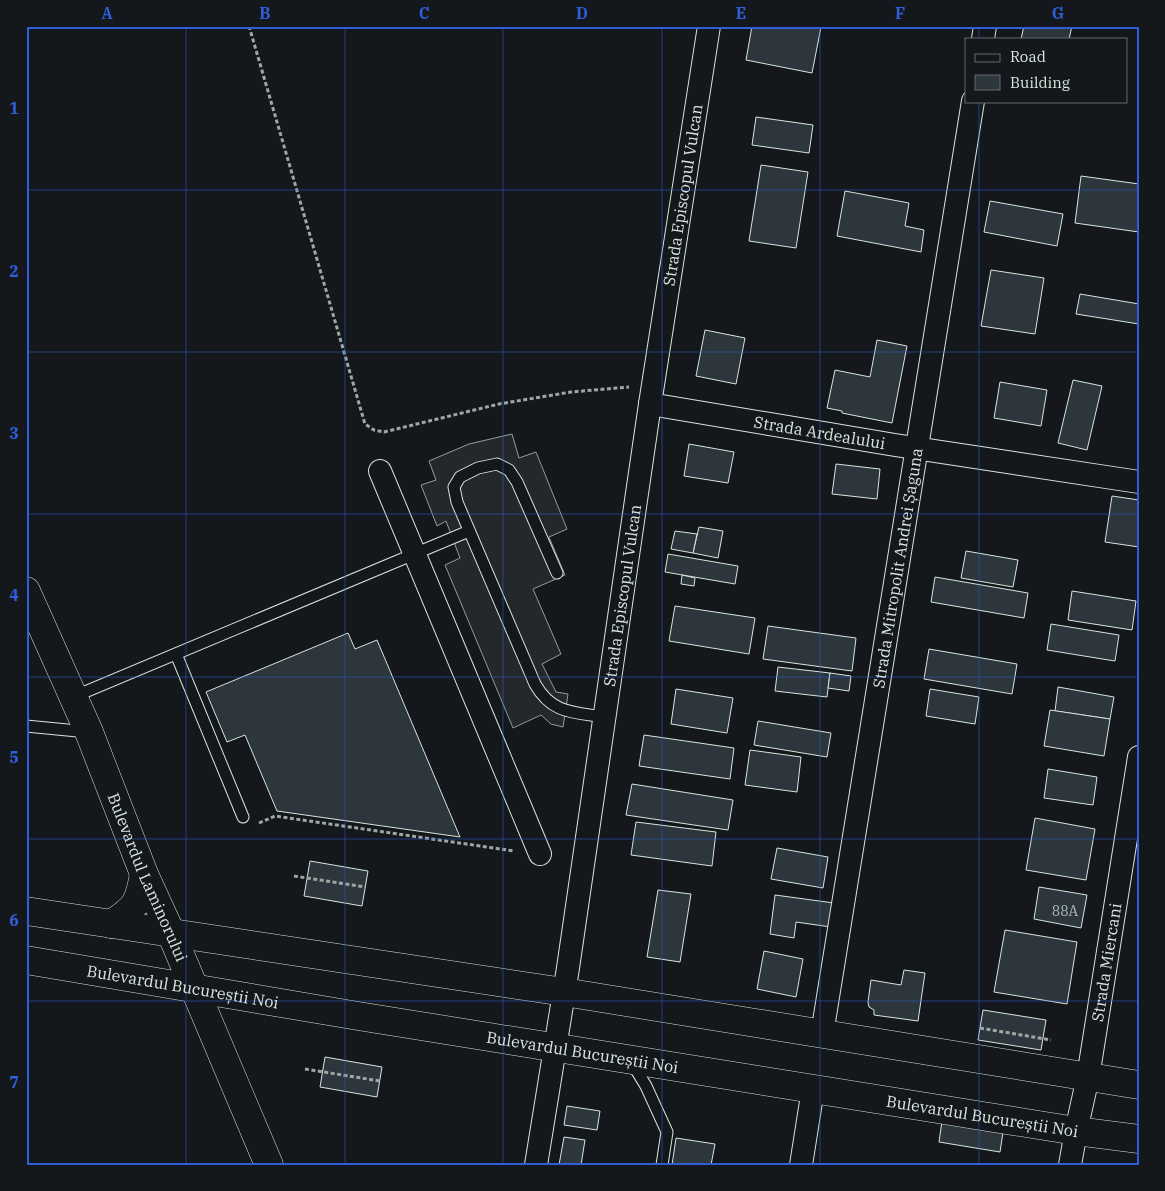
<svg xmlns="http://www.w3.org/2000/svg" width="1165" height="1191" viewBox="0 0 1165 1191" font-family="'IBM Plex Serif',serif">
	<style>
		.parking { fill: #24282b; stroke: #939e99 }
		.building { fill: #2c363c; stroke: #d8e6dc }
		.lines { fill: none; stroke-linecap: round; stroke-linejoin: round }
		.lane-casing { stroke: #d8e6dc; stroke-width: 13 }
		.street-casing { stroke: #d8e6dc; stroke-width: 24 }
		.secondary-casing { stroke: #d8e6dc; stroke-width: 29 }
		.primary-casing { stroke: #d8e6dc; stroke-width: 29 }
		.path { stroke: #9da8a2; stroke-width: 3; stroke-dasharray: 4 2.5; stroke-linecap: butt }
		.lane { stroke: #14181c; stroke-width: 11 }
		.street { stroke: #14181c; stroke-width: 22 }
		.secondary { stroke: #14181c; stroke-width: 28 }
		.primary { stroke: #14181c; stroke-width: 28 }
		.grid { fill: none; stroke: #305dd8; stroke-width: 1; stroke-opacity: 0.55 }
		.labels { text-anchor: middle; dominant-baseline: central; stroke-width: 4; stroke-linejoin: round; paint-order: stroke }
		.number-label { font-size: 14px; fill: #adbab4 }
		.street-label { font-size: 16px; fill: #d8e6dc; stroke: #14181c }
		.neatline { fill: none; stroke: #305dd8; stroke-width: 2 }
		.grid-label { font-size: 16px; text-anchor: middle; font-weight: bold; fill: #305dd8 }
	</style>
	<rect width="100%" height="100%" fill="#14181c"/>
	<path class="parking" d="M 512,434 L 519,458 L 536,452 L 567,529 L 549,537 L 565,575 L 533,589 L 561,654 L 542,664 L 556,692 L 568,694 L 563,727 L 551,724 L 541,715 L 513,728 L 445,565 L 460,558 L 446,521 L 437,526 L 421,485 L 436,480 L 429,461 L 469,444 Z"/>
	<g class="building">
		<path d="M 752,26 L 821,27 L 812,73 L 746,60 Z"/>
		<path d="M 1024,26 L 1072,26 L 1069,39 L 1021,39 Z"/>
		<path d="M 756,117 L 813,125 L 809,153 L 752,145 Z"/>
		<path d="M 761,165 L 808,172 L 796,248 L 749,241 Z"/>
		<path d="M 1081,176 L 1139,184 L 1139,232 L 1075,223 Z"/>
		<path d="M 845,191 L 909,203 L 905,226 L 924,230 L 921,252 L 837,236 Z"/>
		<path d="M 990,201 L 1063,214 L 1057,246 L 984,232 Z"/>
		<path d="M 991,270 L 1044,278 L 1035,334 L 981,326 Z"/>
		<path d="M 1080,294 L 1139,304 L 1139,324 L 1076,314 Z"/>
		<path d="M 705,330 L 745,338 L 736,384 L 696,376 Z"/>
		<path d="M 877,340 L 907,346 L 892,423 L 842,413 L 842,411 L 827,408 L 835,370 L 870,377 Z"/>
		<path d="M 1073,380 L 1102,386 L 1087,450 L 1058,443 Z"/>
		<path d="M 1000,382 L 1047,390 L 1041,426 L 994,418 Z"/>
		<path d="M 689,444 L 734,452 L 728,483 L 684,476 Z"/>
		<path d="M 836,464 L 880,469 L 877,499 L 832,494 Z"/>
		<path d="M 1112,496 L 1139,500 L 1139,547 L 1105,542 Z"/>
		<path d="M 699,527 L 723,531 L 718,558 L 693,553 Z"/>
		<path d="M 675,531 L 697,534 L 693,553 L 671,549 Z"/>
		<path d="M 966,551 L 1018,560 L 1013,587 L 961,578 Z"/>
		<path d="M 668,554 L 738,566 L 735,584 L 665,572 Z"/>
		<path d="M 682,575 L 695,578 L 694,586 L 681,584 Z"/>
		<path d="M 935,577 L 1028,593 L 1024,618 L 931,602 Z"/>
		<path d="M 1072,591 L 1136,601 L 1132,630 L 1068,620 Z"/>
		<path d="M 675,606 L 755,618 L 749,654 L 669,641 Z"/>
		<path d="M 1051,624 L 1119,635 L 1115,661 L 1047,650 Z"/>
		<path d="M 768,626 L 856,638 L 852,671 L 763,659 Z"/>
		<path d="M 348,633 L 355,649 L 377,640 L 460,837 L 277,811 L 245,735 L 227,742 L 206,692 Z"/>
		<path d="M 929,649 L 1017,664 L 1012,694 L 924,679 Z"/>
		<path d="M 778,667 L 830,673 L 827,697 L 775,691 Z"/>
		<path d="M 830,673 L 851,676 L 849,691 L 828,688 Z"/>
		<path d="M 1058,687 L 1114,697 L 1110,719 L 1055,711 Z"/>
		<path d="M 676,689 L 733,698 L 727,733 L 671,724 Z"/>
		<path d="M 930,689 L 979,697 L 975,724 L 926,716 Z"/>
		<path d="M 1050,710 L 1110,719 L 1104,756 L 1044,746 Z"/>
		<path d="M 758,721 L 831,733 L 827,757 L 754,745 Z"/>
		<path d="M 644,735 L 734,748 L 730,779 L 639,766 Z"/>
		<path d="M 750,750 L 801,757 L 797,792 L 745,785 Z"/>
		<path d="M 1048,769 L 1097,777 L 1093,805 L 1044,798 Z"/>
		<path d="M 632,784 L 733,800 L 728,830 L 626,815 Z"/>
		<path d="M 1035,818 L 1095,829 L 1086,880 L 1026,870 Z"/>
		<path d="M 636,822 L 716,832 L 712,866 L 631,855 Z"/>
		<path d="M 777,848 L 828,857 L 823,888 L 771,879 Z"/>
		<path d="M 310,861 L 368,871 L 362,906 L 304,896 Z"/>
		<path d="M 1039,887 L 1087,895 L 1081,928 L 1034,919 Z"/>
		<path d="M 658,890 L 691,894 L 680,962 L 647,957 Z"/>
		<path d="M 775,895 L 834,903 L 831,927 L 796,922 L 794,938 L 770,934 Z"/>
		<path d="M 1005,930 L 1077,942 L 1067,1004 L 994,992 Z"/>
		<path d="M 764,951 L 803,959 L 796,997 L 757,989 Z"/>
		<path d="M 904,970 L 925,973 L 918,1021 L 874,1015 L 874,1010 L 869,1007 L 868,1002 L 871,980 L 901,985 Z"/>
		<path d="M 983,1010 L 1046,1020 L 1041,1050 L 978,1040 Z"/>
		<path d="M 325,1057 L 382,1067 L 377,1097 L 320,1087 Z"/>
		<path d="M 567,1106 L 600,1111 L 597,1130 L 564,1125 Z"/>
		<path d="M 942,1121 L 1003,1132 L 1000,1152 L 939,1142 Z"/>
		<path d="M 564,1137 L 585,1140 L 581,1165 L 559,1165 Z"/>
		<path d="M 676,1138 L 715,1144 L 711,1165 L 672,1165 Z"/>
	</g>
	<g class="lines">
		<g class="lane-casing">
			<g id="lane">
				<path d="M 557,573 L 517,482 L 509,470 L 497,464 L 478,468 L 460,477 L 454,487 L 457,502 L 535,684 C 552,714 573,712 604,717"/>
				<path d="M 176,654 L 243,817"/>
				<path d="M 73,697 L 469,531"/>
				<path d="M 26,726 L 88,732"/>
				<path d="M 632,1063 L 646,1086 L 667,1132 L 662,1165"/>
			</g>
		</g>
		<g class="street-casing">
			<g id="street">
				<path d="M 983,39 L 985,26"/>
				<path id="s1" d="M 650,404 L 895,445 L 1139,482"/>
				<path d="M 380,471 L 540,854"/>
				<path id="s2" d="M 822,1034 L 973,101"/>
				<path id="s3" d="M 536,1165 L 568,968 L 650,404 L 709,26"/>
				<path d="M 801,1165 L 813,1089"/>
				<path id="s4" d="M 1070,1165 L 1076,1131 L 1088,1077 L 1139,757"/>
			</g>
		</g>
		<g class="secondary-casing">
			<g id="secondary">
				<path id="s5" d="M 26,591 L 89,732 L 144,874 L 171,933 L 269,1165"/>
				<path d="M 111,924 C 136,908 139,903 144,874"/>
			</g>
		</g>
		<g class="primary-casing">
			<g id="primary">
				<path d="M 26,911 L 564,992 L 1139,1085"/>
				<path id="s6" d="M 26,960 L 358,1016 L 1076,1131 L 1139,1139"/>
			</g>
		</g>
		<g class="path">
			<path d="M 249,26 L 365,424 L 374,430 L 384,432 L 499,404 L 571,392 L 629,387"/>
			<path d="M 259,823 L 275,816 L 514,851"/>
			<path d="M 294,876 L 365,887"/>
			<path d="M 980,1028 L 1051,1040"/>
			<path d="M 305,1069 L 380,1081"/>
		</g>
		<use href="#lane" class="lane"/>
		<use href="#street" class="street"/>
		<use href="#secondary" class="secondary"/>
		<use href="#primary" class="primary"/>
	</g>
	<path class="grid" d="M 186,26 L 186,1165M 345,26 L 345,1165M 503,26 L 503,1165M 662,26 L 662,1165M 820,26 L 820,1165M 979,26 L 979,39M 979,101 L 979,1165M 26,190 L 1139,190M 26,352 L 1139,352M 26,514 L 1139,514M 26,677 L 1139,677M 26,839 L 1139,839M 26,1001 L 1139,1001"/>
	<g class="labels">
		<g class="number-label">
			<text x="1065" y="911">88A</text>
		</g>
		<g class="street-label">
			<text stroke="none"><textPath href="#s3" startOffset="981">Strada Episcopul Vulcan</textPath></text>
			<text stroke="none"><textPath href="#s1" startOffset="172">Strada Ardealului</textPath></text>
			<text stroke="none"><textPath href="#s2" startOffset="472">Strada Mitropolit Andrei Șaguna</textPath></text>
			<text stroke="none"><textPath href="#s3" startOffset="576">Strada Episcopul Vulcan</textPath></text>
			<text stroke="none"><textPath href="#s5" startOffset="311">Bulevardul Laminorului</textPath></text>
			<text stroke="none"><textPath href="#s4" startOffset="206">Strada Miercani</textPath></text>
			<text stroke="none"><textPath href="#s6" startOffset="159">Bulevardul Bucureștii Noi</textPath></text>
			<text stroke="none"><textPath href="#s6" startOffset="564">Bulevardul Bucureștii Noi</textPath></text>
			<text stroke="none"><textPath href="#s6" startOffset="969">Bulevardul Bucureștii Noi</textPath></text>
		</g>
	</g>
	<rect width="1165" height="1191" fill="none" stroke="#14181c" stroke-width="55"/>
	<rect x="965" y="38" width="162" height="65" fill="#14181c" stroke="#626a69"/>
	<rect x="975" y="54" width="25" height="8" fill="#14181c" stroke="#626a69"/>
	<text x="1010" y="62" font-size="15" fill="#d8e6dc">Road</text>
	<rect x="975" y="75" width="25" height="15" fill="#2c363c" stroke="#626a69"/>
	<text x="1010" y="88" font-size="15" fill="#d8e6dc">Building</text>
	<rect x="28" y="28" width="1110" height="1136" class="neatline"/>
	<g class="grid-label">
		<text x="107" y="19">A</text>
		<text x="265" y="19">B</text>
		<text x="424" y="19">C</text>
		<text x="582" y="19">D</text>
		<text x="741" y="19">E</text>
		<text x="900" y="19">F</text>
		<text x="1058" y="19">G</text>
		<text x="14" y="114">1</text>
		<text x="14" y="277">2</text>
		<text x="14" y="439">3</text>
		<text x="14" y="601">4</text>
		<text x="14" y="763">5</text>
		<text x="14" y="926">6</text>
		<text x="14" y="1088">7</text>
	</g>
</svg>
